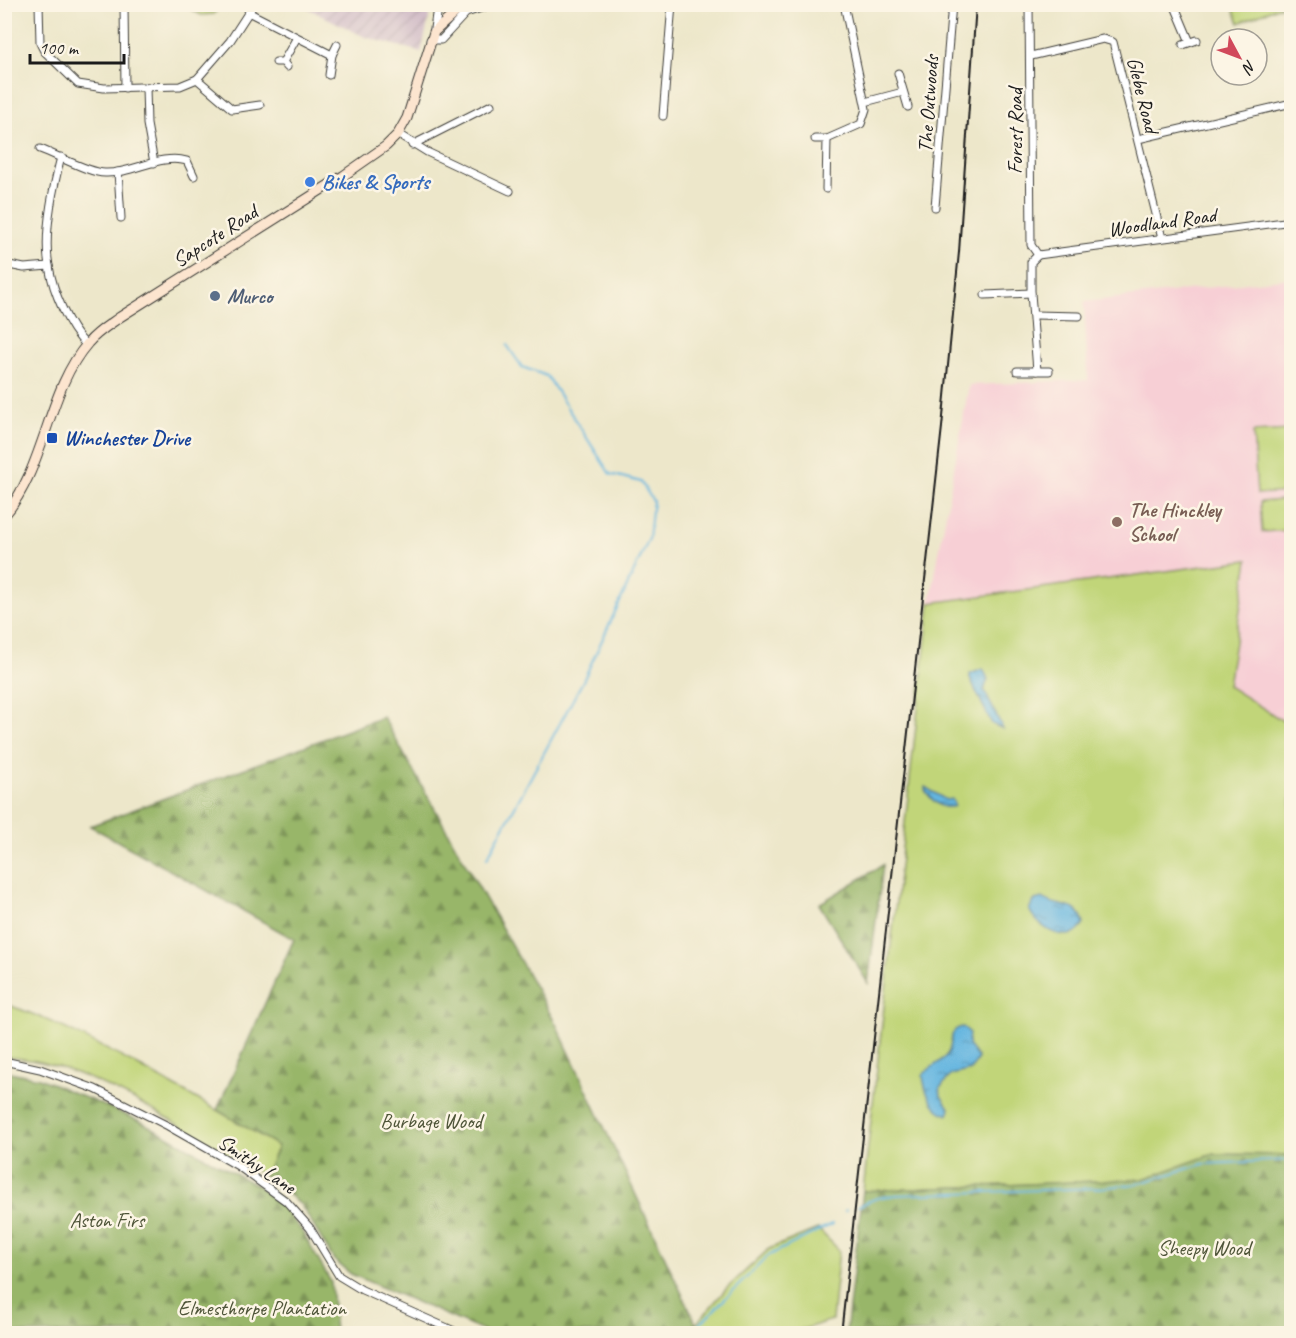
<svg xmlns="http://www.w3.org/2000/svg" width="1296" height="1338" viewBox="0 0 1296 1338" font-family="Caveat,sans-serif">
	<style>
		.built { fill: #f7cfd5 }
		.industrial { fill: url(#industrial-furrows) }
		.green { fill: #c1d579; stroke: #6e784a; stroke-width: 1.5 }
		.forest { fill: url(#forest-firs); stroke: #5a6942; stroke-width: 1.5 }
		.water { fill: url(#water-ripples); stroke: #40697e; stroke-width: 1.5 }
		.lines { fill: none; stroke-linecap: round; stroke-linejoin: round }
		.stream { stroke: #65b6e0; stroke-width: 2 }
		.minor-casing { stroke: #3b3a36; stroke-width: 9 }
		.tertiary-casing { stroke: #3b3a36; stroke-width: 10 }
		.secondary-casing { stroke: #3b3a36; stroke-width: 11 }
		.minor { stroke: #fff; stroke-width: 7 }
		.tertiary { stroke: #fff; stroke-width: 8 }
		.secondary { stroke: #fce5cf; stroke-width: 9 }
		.rail { stroke: #1c1c1c; stroke-width: 2 }
		.shop-dot { fill: #3f7fe0; stroke: #fcf5e5; stroke-width: 2 }
		.service-dot { fill: #5c6f8a; stroke: #fcf5e5; stroke-width: 2 }
		.transit-dot { fill: #1a4fb4; stroke: #fcf5e5; stroke-width: 2 }
		.education-dot { fill: #8d6e63; stroke: #fcf5e5; stroke-width: 2 }
		.labels { text-anchor: middle; dominant-baseline: central; stroke-width: 5; stroke-linejoin: round; paint-order: stroke }
		.street-label { font-size: 21px; fill: #1c1c1c; stroke: #fcf5e5 }
		.shop-label { font-size: 21px; font-weight: bold; fill: #366cbe; stroke: #fcf5e5; text-anchor: start }
		.service-label { font-size: 21px; font-weight: bold; fill: #4e5e75; stroke: #fcf5e5; text-anchor: start }
		.transit-label { font-size: 21px; font-weight: bold; fill: #164399; stroke: #fcf5e5; text-anchor: start }
		.education-label { font-size: 21px; font-weight: bold; fill: #785e54; stroke: #fcf5e5; text-anchor: start }
		.park-label { font-size: 21px; fill: #4e5438; stroke: #fcf5e5 }
	</style>
	<defs>
		<pattern id="industrial-furrows" width="10" height="10" patternUnits="userSpaceOnUse" patternTransform="scale(1.5)"><rect width="10" height="10" fill="#d2bdc8"/><path d="M-1 1l2-2M0 10L10 0M9 11l2-2" fill="none" stroke="#b4a2ab"/></pattern>
		<pattern id="forest-firs" width="22" height="20" patternUnits="userSpaceOnUse" patternTransform="scale(1.5)"><rect width="22" height="20" fill="#98b669"/><path d="M5 1l3.5 6h-7zM16 11l3.5 6h-7z" fill="#7b9356"/></pattern>
		<pattern id="water-ripples" width="26" height="14" patternUnits="userSpaceOnUse" patternTransform="scale(1.5)"><rect width="26" height="14" fill="#65b6e0"/><path d="M2 4q2-2 4 0t4 0M15 11q2-2 4 0t4 0" fill="none" stroke="#5293b5"/></pattern>
	</defs>
	<rect width="100%" height="100%" fill="#fcf5e5"/>
	<filter id="ink" filterUnits="userSpaceOnUse"><feTurbulence type="fractalNoise" baseFrequency=".0167" numOctaves="2"/><feDisplacementMap in="SourceGraphic" scale="12" xChannelSelector="R" yChannelSelector="G"/><feConvolveMatrix kernelMatrix="1 2 1 2 8 2 1 2 1" color-interpolation-filters="sRGB"/></filter>
	<filter id="wash" filterUnits="userSpaceOnUse"><feTurbulence type="fractalNoise" baseFrequency=".008" numOctaves="4" result="noise"/><feDisplacementMap in="SourceGraphic" scale="24" xChannelSelector="R" yChannelSelector="G"/><feGaussianBlur stdDeviation="1.35" result="paint"/><feColorMatrix in="noise" values="0 0 0 0 0 0 0 0 0 0 0 0 0 0 0 0 0 1.4 0 .05"/><feComposite in="paint" operator="in"/></filter>
	<g filter="url(#wash)">
		<rect width="100%" height="100%" fill="#ede7ca"/>
		<path class="built" d="M 1291,278 L 1291,726 L 1228,686 L 1248,560 L 930,603 L 969,385 L 1088,380 L 1084,302 Z"/>
		<path class="industrial" d="M 301,5 L 432,5 L 421,52 L 365,37 Z"/>
		<g class="green">
			<path d="M 1285,4 L 1239,23 L 1232,5 L 1232,4 Z"/>
			<path d="M 183,5 L 220,5 L 214,14 L 201,15 Z"/>
			<path d="M 1291,430 L 1291,492 L 1257,494 L 1253,432 Z"/>
			<path d="M 1291,499 L 1291,530 L 1262,532 L 1260,502 Z"/>
			<path d="M 1248,560 L 1228,686 L 1291,726 L 1291,1162 L 1288,1155 L 1213,1154 L 1143,1179 L 863,1191 L 930,603 Z"/>
			<path d="M 5,1004 C 51,1019 95,1043 138,1066 C 185,1092 232,1118 278,1146 L 265,1176 C 201,1139 112,1079 41,1062 C 29,1059 16,1058 5,1057 Z"/>
			<path d="M 818,1229 L 839,1250 L 832,1320 L 791,1333 L 680,1334 L 696,1324 L 726,1289 L 769,1249 Z"/>
		</g>
		<g class="forest">
			<path d="M 383,717 L 557,1026 L 696,1324 L 680,1333 L 488,1333 L 351,1274 L 334,1260 L 301,1205 L 265,1176 L 278,1146 L 217,1110 L 294,939 L 90,826 Z"/>
			<path d="M 883,865 L 868,983 L 819,904 Z"/>
			<path d="M 5,1071 L 39,1078 L 140,1121 L 258,1186 L 282,1207 L 301,1230 L 331,1282 L 335,1333 L 5,1333 Z"/>
			<path d="M 1213,1154 L 1288,1155 L 1291,1162 L 1291,1333 L 846,1333 L 863,1191 L 1143,1179 Z"/>
		</g>
		<g class="water">
			<path d="M 983,669 L 988,679 L 984,690 L 1003,729 L 992,724 L 970,679 L 970,674 Z"/>
			<path d="M 925,787 L 946,800 L 952,799 L 955,806 C 942,811 932,801 925,790 Z"/>
			<path d="M 1042,898 C 1058,909 1080,901 1084,924 C 1069,948 1037,928 1029,909 L 1035,900 Z"/>
			<path d="M 963,1027 L 969,1032 L 968,1045 L 978,1058 L 971,1070 L 951,1075 L 940,1088 L 941,1096 L 950,1109 L 948,1115 C 932,1110 924,1090 923,1075 C 930,1066 942,1063 948,1053 C 954,1043 947,1029 963,1027 Z"/>
		</g>
		<g class="lines">
			<g class="stream">
				<path d="M 487,858 L 583,681 L 649,539 L 653,501 L 641,482 L 610,474 L 547,376 L 522,367 L 507,345"/>
				<path d="M 858,1206 L 877,1198 L 896,1195 L 1098,1188 L 1137,1184 L 1203,1164 L 1292,1160"/>
				<path d="M 845,1211 L 846,1210"/>
				<path d="M 690,1334 L 768,1256 L 832,1224"/>
			</g>
		</g>
	</g>
	<g filter="url(#ink)">
		<g class="lines">
			<g class="minor-casing">
				<g id="minor">
					<path d="M 39,4 L 40,43 L 44,51 L 78,84 L 104,88 L 180,86 L 197,79 L 230,41 L 254,4"/>
					<path d="M 124,4 L 125,88"/>
					<path d="M 556,4 L 573,4"/>
					<path d="M 1029,4 L 1031,245 L 1038,255"/>
					<path d="M 1174,4 L 1190,42"/>
					<path d="M 250,13 L 332,55"/>
					<path d="M 430,40 L 441,40 L 466,13 L 494,4"/>
					<path d="M 1183,45 L 1197,40"/>
					<path d="M 1031,56 L 1103,39 L 1113,42 L 1162,238"/>
					<path d="M 276,62 L 283,62 L 287,67"/>
					<path d="M 283,62 L 296,39"/>
					<path d="M 898,73 L 908,107"/>
					<path d="M 329,75 L 332,55 L 337,45"/>
					<path d="M 197,79 L 232,109 L 260,105"/>
					<path d="M 146,87 L 147,124 L 154,163"/>
					<path d="M 865,102 L 903,92"/>
					<path d="M 663,116 L 672,4"/>
					<path d="M 398,134 L 427,152 L 510,191"/>
					<path d="M 815,139 L 827,139 L 861,124 L 866,109 L 844,4"/>
					<path d="M 1138,139 L 1292,103"/>
					<path d="M 412,145 L 491,105"/>
					<path d="M 40,149 C 57,155 89,173 105,173 C 133,174 160,153 187,161 L 194,176"/>
					<path d="M 61,157 C 53,188 43,234 49,266 C 53,292 68,326 86,345"/>
					<path d="M 118,172 L 121,218"/>
					<path d="M 826,189 L 827,139"/>
					<path d="M 935,207 L 952,4"/>
					<path d="M 1038,255 L 1292,221"/>
					<path d="M 4,264 L 24,268 L 49,266"/>
					<path d="M 985,295 L 1031,293"/>
					<path d="M 1034,315 L 1079,316"/>
					<path d="M 1017,371 L 1049,371"/>
					<path d="M 1037,371 L 1031,293 L 1031,262 L 1038,255"/>
					<path d="M 4,1061 L 40,1069 L 95,1089 L 168,1126 L 238,1166 L 286,1201 L 310,1228 L 339,1276 L 362,1290 L 461,1334"/>
				</g>
			</g>
			<g class="tertiary-casing">
				<path id="tertiary" d="M 434,32 L 438,4"/>
			</g>
			<g class="secondary-casing">
				<path id="secondary" d="M 4,516 C 46,467 47,390 88,343 C 97,332 109,325 120,317 L 343,176 L 386,146 L 398,134 L 407,118 L 434,32 L 465,4"/>
			</g>
			<use href="#minor" class="minor"/>
			<use href="#tertiary" class="tertiary"/>
			<use href="#secondary" class="secondary"/>
			<path class="rail" d="M 841,1334 L 942,427 L 959,252 L 976,4"/>
		</g>
	</g>
	<circle class="shop-dot" cx="310" cy="182" r="6"/>
	<circle class="service-dot" cx="215" cy="296" r="6"/>
	<rect class="transit-dot" x="46" y="432" width="12" height="12" rx="3"/>
	<circle class="education-dot" cx="1117" cy="522" r="6"/>
	<g class="labels">
		<g class="street-label">
			<text transform="translate(1143 95) rotate(76)">Glebe Road</text>
			<text transform="translate(928 104) rotate(-86)">The Outwoods</text>
			<text transform="translate(1015 131) rotate(-90)">Forest Road</text>
			<text transform="translate(1162 222) rotate(-8)">Woodland Road</text>
			<text transform="translate(215 236) rotate(-33)">Sapcote Road</text>
			<text transform="translate(257 1164) rotate(34)">Smithy Lane</text>
		</g>
		<g class="shop-label">
			<text x="322" y="182">Bikes &amp; Sports</text>
		</g>
		<g class="service-label">
			<text x="227" y="296">Murco</text>
		</g>
		<g class="transit-label">
			<text x="64" y="438">Winchester Drive</text>
		</g>
		<g class="education-label">
			<text x="1129" y="510">The Hinckley<tspan x="1129" dy="24">School</tspan></text>
		</g>
		<g class="park-label">
			<text x="431" y="1121">Burbage Wood</text>
			<text x="107" y="1220">Aston Firs</text>
			<text x="1204" y="1248">Sheepy Wood</text>
			<text x="262" y="1308">Elmesthorpe Plantation</text>
		</g>
	</g>
	<rect width="1296" height="1338" fill="none" stroke="#fcf5e5" stroke-width="24"/>
	<g transform="translate(1239 57) rotate(131)"><circle r="28" fill="#fcf5e5" stroke="#a29e95" stroke-width="1.5"/>
	<path d="M0-4.5L10 22L0 15L-10 22Z" fill="#d1495b"/>
	<text y="-9" font-size="16" font-weight="bold" text-anchor="middle" fill="#1c1c1c">N</text>
	</g>
	<path d="M30 54v9h94v-9" fill="none" stroke="#1c1c1c" stroke-width="3"/>
	<text x="39" y="54" font-size="18" fill="#1c1c1c" stroke="#fcf5e5" stroke-width="4.5" paint-order="stroke">100 m</text>
</svg>
